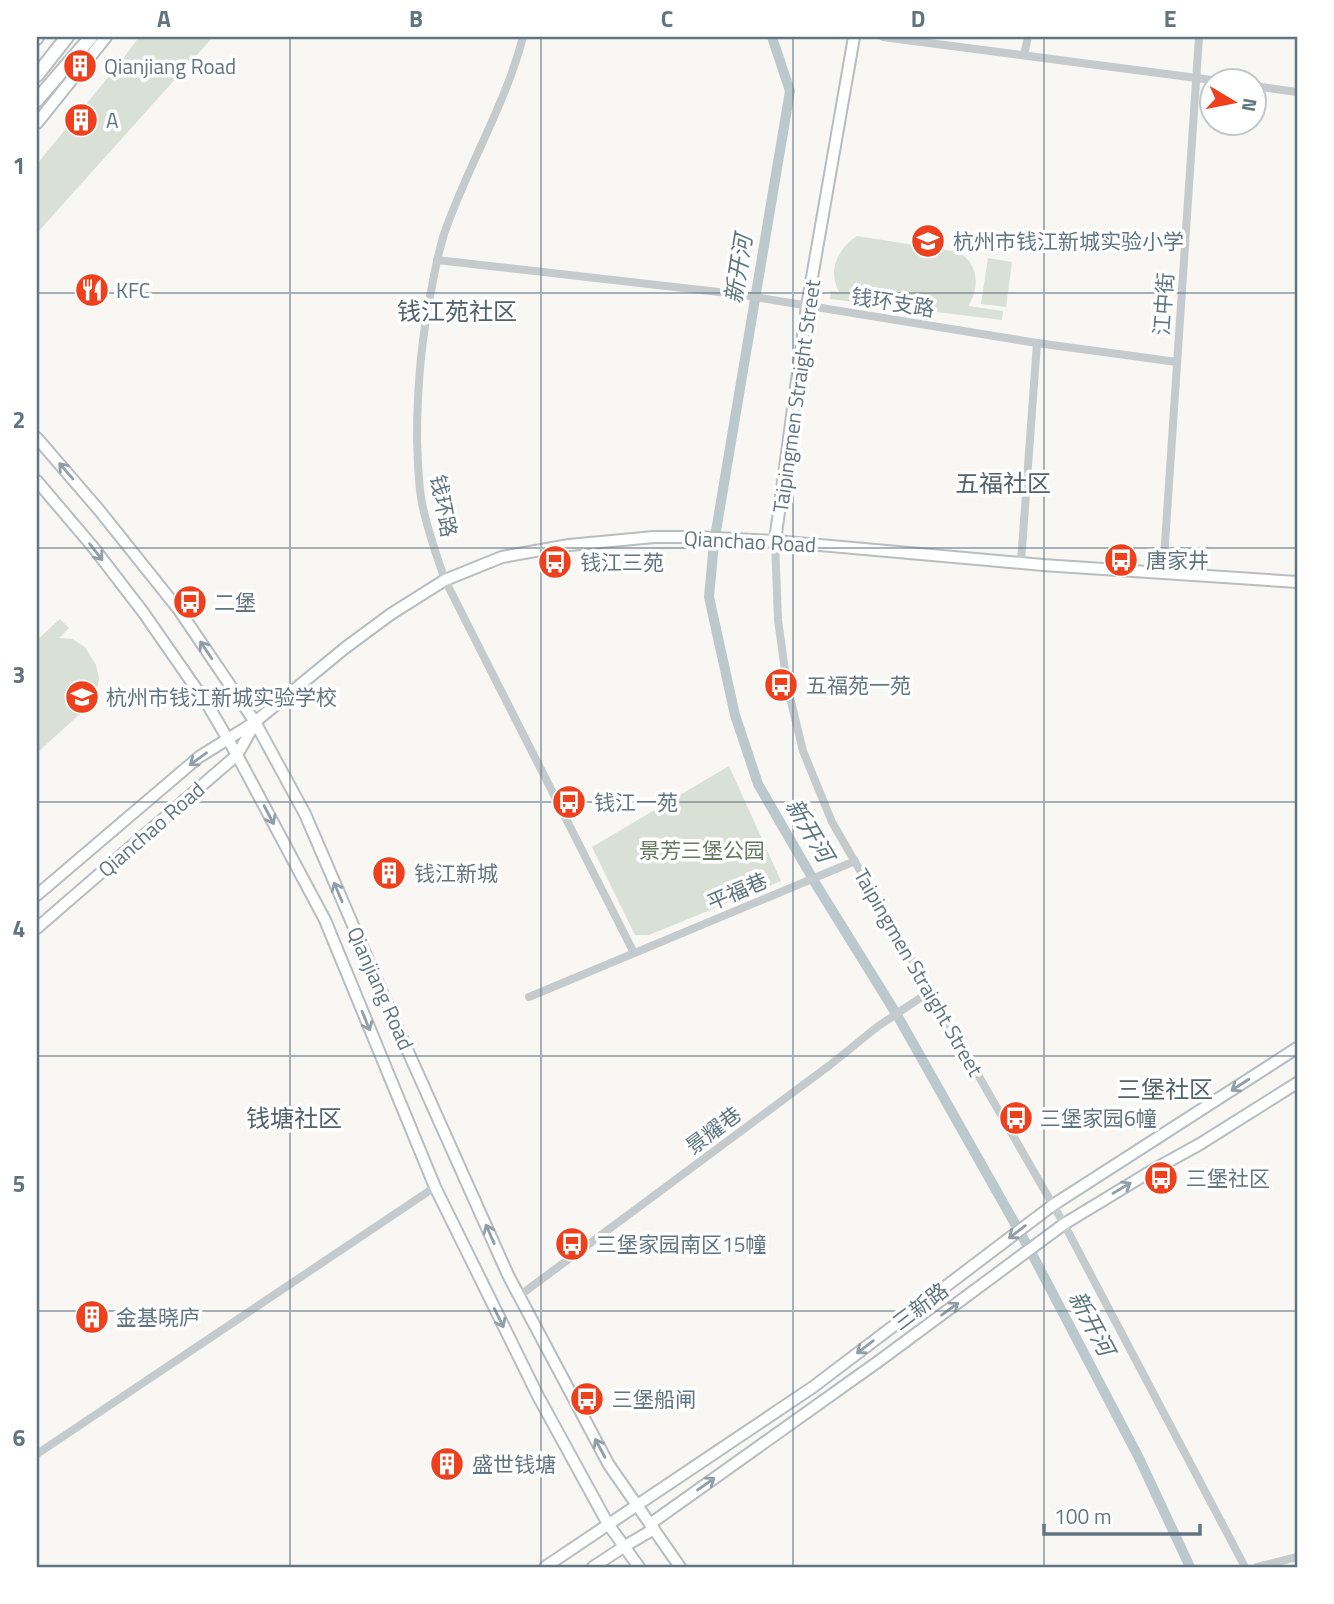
<svg xmlns="http://www.w3.org/2000/svg" width="1334" height="1604" viewBox="0 0 1334 1604" font-family="'Titillium Web','Noto Sans SC',sans-serif">
	<style>
		.green { fill: #d9e0d5 }
		.lines { fill: none; stroke-linecap: round; stroke-linejoin: round }
		.canal { stroke: #bbc9cd; stroke-width: 10 }
		.secondary-casing { stroke: #b7bdc1; stroke-width: 14 }
		.primary-casing { stroke: #b8bdc0; stroke-width: 16 }
		.street { stroke: #c5cacc; stroke-width: 8 }
		.secondary { stroke: #fff; stroke-width: 10 }
		.primary { stroke: #fff; stroke-width: 12 }
		.oneway { stroke: #909ea7 }
		.grid { fill: none; stroke: #607581; stroke-width: 2; stroke-opacity: 0.55 }
		.labels { text-anchor: middle; dominant-baseline: central; stroke-width: 7; stroke-linejoin: round; paint-order: stroke }
		.poi-label { font-size: 21px; fill: #607581; stroke: #fff; text-anchor: start }
		.street-label { font-size: 21px; fill: #607581; stroke: #fff }
		.park-label { font-size: 21px; fill: #667960; stroke: #fff }
		.water-label { font-size: 23px; font-style: italic; fill: #5b767c; stroke: #fff }
		.quarter-label { font-size: 24px; fill: #53626c; stroke: #fff }
		.neatline { fill: none; stroke: #607581; stroke-width: 2.5 }
		.grid-label { font-size: 23px; text-anchor: middle; font-weight: bold; fill: #607581 }
	</style>
	<rect width="100%" height="100%" fill="#f8f7f4"/>
	<g class="green">
		<path d="M 139,37 L 213,37 L 37,233 L 37,164 L 119,64 Z"/>
		<path d="M 857,236 L 959,252 C 979,265 980,288 968,306 L 1003,311 L 1002,320 L 830,299 L 831,291 L 839,292 C 827,269 838,249 857,236 Z"/>
		<path d="M 988,258 L 1012,262 L 1006,307 L 981,304 Z"/>
		<path d="M 60,619 L 69,628 L 59,638 L 72,639 L 85,647 L 96,665 L 99,678 L 95,700 L 37,753 L 37,640 Z"/>
		<path d="M 729,766 L 781,881 L 649,935 L 635,935 L 592,847 Z"/>
	</g>
	<g class="lines">
		<path class="canal" d="M 772,37 L 790,91 L 714,543 L 709,597 L 735,715 L 758,784 L 817,886 L 897,1015 L 1031,1252 L 1139,1458 L 1190,1567"/>
		<g class="secondary-casing">
			<g id="secondary">
				<path d="M 37,39 L 38,37"/>
				<path d="M 37,123 L 106,37"/>
				<path d="M 37,438 L 99,510 L 179,610 L 255,722 L 305,814 L 393,1018 L 508,1275 L 609,1465 L 680,1567"/>
				<path d="M 37,481 L 93,547 L 143,612 L 209,707 L 237,755 L 325,920 L 435,1187 L 538,1396 L 608,1524 L 639,1567"/>
				<path d="M 775,541 L 807,306 L 854,37"/>
				<path d="M 37,895 L 199,757 L 255,722 L 345,648 L 391,614 L 445,580 L 502,557 L 569,545 L 654,537 L 697,537 L 775,541 L 1043,565 L 1297,582"/>
				<path d="M 37,928 L 237,755 L 254,725"/>
				<path d="M 650,1524 L 879,1361 L 1064,1224 L 1153,1170 L 1200,1144 L 1297,1083"/>
				<path d="M 545,1567 L 813,1387 L 1053,1205 L 1297,1048"/>
				<path d="M 593,1567 L 625,1546 L 654,1529"/>
			</g>
		</g>
		<g class="primary-casing">
			<g id="primary">
				<path d="M 37,75 L 67,37"/>
				<path d="M 37,100 L 91,37"/>
			</g>
		</g>
		<g class="street">
			<path d="M 523,37 C 505,106 467,167 444,234 C 439,251 435,269 432,286 C 421,339 417,386 417,439 C 418,460 418,483 422,503 C 427,529 436,554 445,580 L 634,953"/>
			<path d="M 883,37 L 1212,80"/>
			<path d="M 1024,55 L 1028,37"/>
			<path d="M 1254,86 L 1297,92"/>
			<path d="M 437,260 L 736,294 L 1037,343 L 1177,362"/>
			<path d="M 775,541 L 778,620 L 787,685 L 803,751 L 832,822 L 1064,1224 L 1245,1567"/>
			<path d="M 1021,562 L 1037,343"/>
			<path d="M 1163,573 L 1199,37"/>
			<path d="M 529,997 L 855,861"/>
			<path d="M 519,1296 L 830,1065 L 877,1027 L 929,992"/>
			<path d="M 37,1454 L 435,1187"/>
			<path d="M 1257,1567 L 1297,1557"/>
		</g>
		<use href="#secondary" class="secondary"/>
		<use href="#primary" class="primary"/>
	</g>
	<defs><path id="oneway-shaft" d="M-6 0H5M1.5-3L5.5 0L1.5 3" fill="none" stroke-width="1.6" stroke-linecap="round" stroke-linejoin="round" transform="scale(1.75)"/></defs>
	<g class="oneway">
		<use href="#oneway-shaft" transform="translate(66 471) rotate(-131)"/>
		<use href="#oneway-shaft" transform="translate(96 552) rotate(52)"/>
		<use href="#oneway-shaft" transform="translate(206 650) rotate(-124)"/>
		<use href="#oneway-shaft" transform="translate(198 759) rotate(144)"/>
		<use href="#oneway-shaft" transform="translate(269 815) rotate(62)"/>
		<use href="#oneway-shaft" transform="translate(338 892) rotate(-113)"/>
		<use href="#oneway-shaft" transform="translate(366 1021) rotate(68)"/>
		<use href="#oneway-shaft" transform="translate(1240 1085) rotate(147)"/>
		<use href="#oneway-shaft" transform="translate(1122 1188) rotate(-31)"/>
		<use href="#oneway-shaft" transform="translate(1017 1232) rotate(143)"/>
		<use href="#oneway-shaft" transform="translate(490 1234) rotate(-114)"/>
		<use href="#oneway-shaft" transform="translate(950 1309) rotate(-36)"/>
		<use href="#oneway-shaft" transform="translate(499 1318) rotate(64)"/>
		<use href="#oneway-shaft" transform="translate(865 1347) rotate(143)"/>
		<use href="#oneway-shaft" transform="translate(600 1448) rotate(-118)"/>
		<use href="#oneway-shaft" transform="translate(706 1484) rotate(-35)"/>
	</g>
	<path class="grid" d="M 290,37 L 290,1567M 541,37 L 541,1567M 793,37 L 793,1567M 1044,37 L 1044,1567M 37,293 L 1297,293M 37,548 L 1297,548M 37,802 L 1297,802M 37,1056 L 1297,1056M 37,1311 L 1297,1311"/>
	<defs>
		<g id="building-disc" transform="scale(1.75)"><circle r="9.5" fill="#ef401d" stroke="#fff"/><path d="M-4-6H4V6H1V3H-1V6H-4ZM-2.5-4.3h1.7v1.8h-1.7ZM.8-4.3h1.7v1.8H.8ZM-2.5-1h1.7V.8h-1.7ZM.8-1h1.7V.8H.8Z" fill="#fff"/></g>
		<g id="school-disc" transform="scale(1.75)"><circle r="9.5" fill="#ef401d" stroke="#fff"/><path d="M0-5L7-2L0 1L-7-2ZM-4 1L0 2.5L4 1V4Q0 6-4 4Z" fill="#fff"/></g>
		<g id="restaurant-disc" transform="scale(1.75)"><circle r="9.5" fill="#ef401d" stroke="#fff"/><path d="M-5-6h1v4h1v-4h1v4h1v-4h1v5L-1.5 .5V6h-2V.5L-5-1ZM5-6V6H3V1.5H1.5Q1.5-4 5-6Z" fill="#fff"/></g>
		<g id="bus-disc" transform="scale(1.75)"><circle r="9.5" fill="#ef401d" stroke="#fff"/><path d="M-5-6H5V4H4V6H2V4H-2V6H-4V4H-5ZM-3.5-4V0h7V-4ZM-3.5 1.2v1.5H-2V1.2ZM2 1.2v1.5H3.5V1.2Z" fill="#fff"/></g>
	</defs>
	<g fill-rule="evenodd">
		<use href="#building-disc" x="80" y="66"/>
		<use href="#building-disc" x="81" y="120"/>
		<use href="#school-disc" x="928" y="241"/>
		<use href="#restaurant-disc" x="92" y="290"/>
		<use href="#bus-disc" x="1121" y="560"/>
		<use href="#bus-disc" x="555" y="562"/>
		<use href="#bus-disc" x="190" y="602"/>
		<use href="#bus-disc" x="781" y="685"/>
		<use href="#school-disc" x="82" y="697"/>
		<use href="#bus-disc" x="569" y="802"/>
		<use href="#building-disc" x="389" y="873"/>
		<use href="#bus-disc" x="1016" y="1118"/>
		<use href="#bus-disc" x="1161" y="1178"/>
		<use href="#bus-disc" x="572" y="1244"/>
		<use href="#building-disc" x="92" y="1317"/>
		<use href="#bus-disc" x="587" y="1399"/>
		<use href="#building-disc" x="447" y="1464"/>
	</g>
	<g class="labels">
		<g class="poi-label">
			<text x="104" y="66">Qianjiang Road</text>
			<text x="106" y="120">A</text>
			<text x="953" y="241">杭州市钱江新城实验小学</text>
			<text x="116" y="290">KFC</text>
			<text x="1146" y="560">唐家井</text>
			<text x="580" y="562">钱江三苑</text>
			<text x="214" y="602">二堡</text>
			<text x="806" y="685">五福苑一苑</text>
			<text x="106" y="697">杭州市钱江新城实验学校</text>
			<text x="594" y="802">钱江一苑</text>
			<text x="414" y="873">钱江新城</text>
			<text x="1040" y="1118">三堡家园6幢</text>
			<text x="1186" y="1178">三堡社区</text>
			<text x="596" y="1244">三堡家园南区15幢</text>
			<text x="116" y="1317">金基晓庐</text>
			<text x="612" y="1399">三堡船闸</text>
			<text x="472" y="1464">盛世钱塘</text>
		</g>
		<g class="street-label">
			<text transform="translate(893 302) rotate(9)">钱环支路</text>
			<text transform="translate(1163 304) rotate(-86)">江中街</text>
			<text transform="translate(796 396) rotate(-82)">Taipingmen Straight Street</text>
			<text transform="translate(444 506) rotate(79)">钱环路</text>
			<text transform="translate(750 541) rotate(3)">Qianchao Road</text>
			<text transform="translate(151 829) rotate(-41)">Qianchao Road</text>
			<text transform="translate(737 891) rotate(-23)">平福巷</text>
			<text transform="translate(919 972) rotate(60)">Taipingmen Straight Street</text>
			<text transform="translate(381 988) rotate(66)">Qianjiang Road</text>
			<text transform="translate(713 1130) rotate(-37)">景耀巷</text>
			<text transform="translate(920 1306) rotate(-37)">三新路</text>
		</g>
		<g class="park-label">
			<text x="702" y="850">景芳三堡公园</text>
		</g>
		<g class="water-label">
			<text transform="translate(738 269) rotate(-81)">新开河</text>
			<text transform="translate(810 830) rotate(59)">新开河</text>
			<text transform="translate(1092 1323) rotate(62)">新开河</text>
		</g>
		<g class="quarter-label">
			<text x="457" y="311">钱江苑社区</text>
			<text x="1003" y="483">五福社区</text>
			<text x="1165" y="1089">三堡社区</text>
			<text x="294" y="1118">钱塘社区</text>
		</g>
	</g>
	<rect width="1334" height="1604" fill="none" stroke="#ffffff" stroke-width="77"/>
	<g transform="translate(1233 102) rotate(100)"><circle r="33" fill="#ffffff" stroke="#bfc8cd" stroke-width="2"/>
	<path d="M0-5L12 26L0 18L-12 26Z" fill="#ef401d"/>
	<text y="-10" font-size="19" font-weight="bold" text-anchor="middle" fill="#607581">N</text>
	</g>
	<path d="M1044 1524v10h156v-10" fill="none" stroke="#607581" stroke-width="3.5"/>
	<text x="1054" y="1524" font-size="21" fill="#607581" stroke="#ffffff" stroke-width="5" paint-order="stroke">100 m</text>
	<rect x="38" y="38" width="1258" height="1528" class="neatline"/>
	<g class="grid-label">
		<text x="164" y="27">A</text>
		<text x="416" y="27">B</text>
		<text x="667" y="27">C</text>
		<text x="918" y="27">D</text>
		<text x="1170" y="27">E</text>
		<text x="19" y="174">1</text>
		<text x="19" y="428">2</text>
		<text x="19" y="683">3</text>
		<text x="19" y="937">4</text>
		<text x="19" y="1192">5</text>
		<text x="19" y="1446">6</text>
	</g>
</svg>
